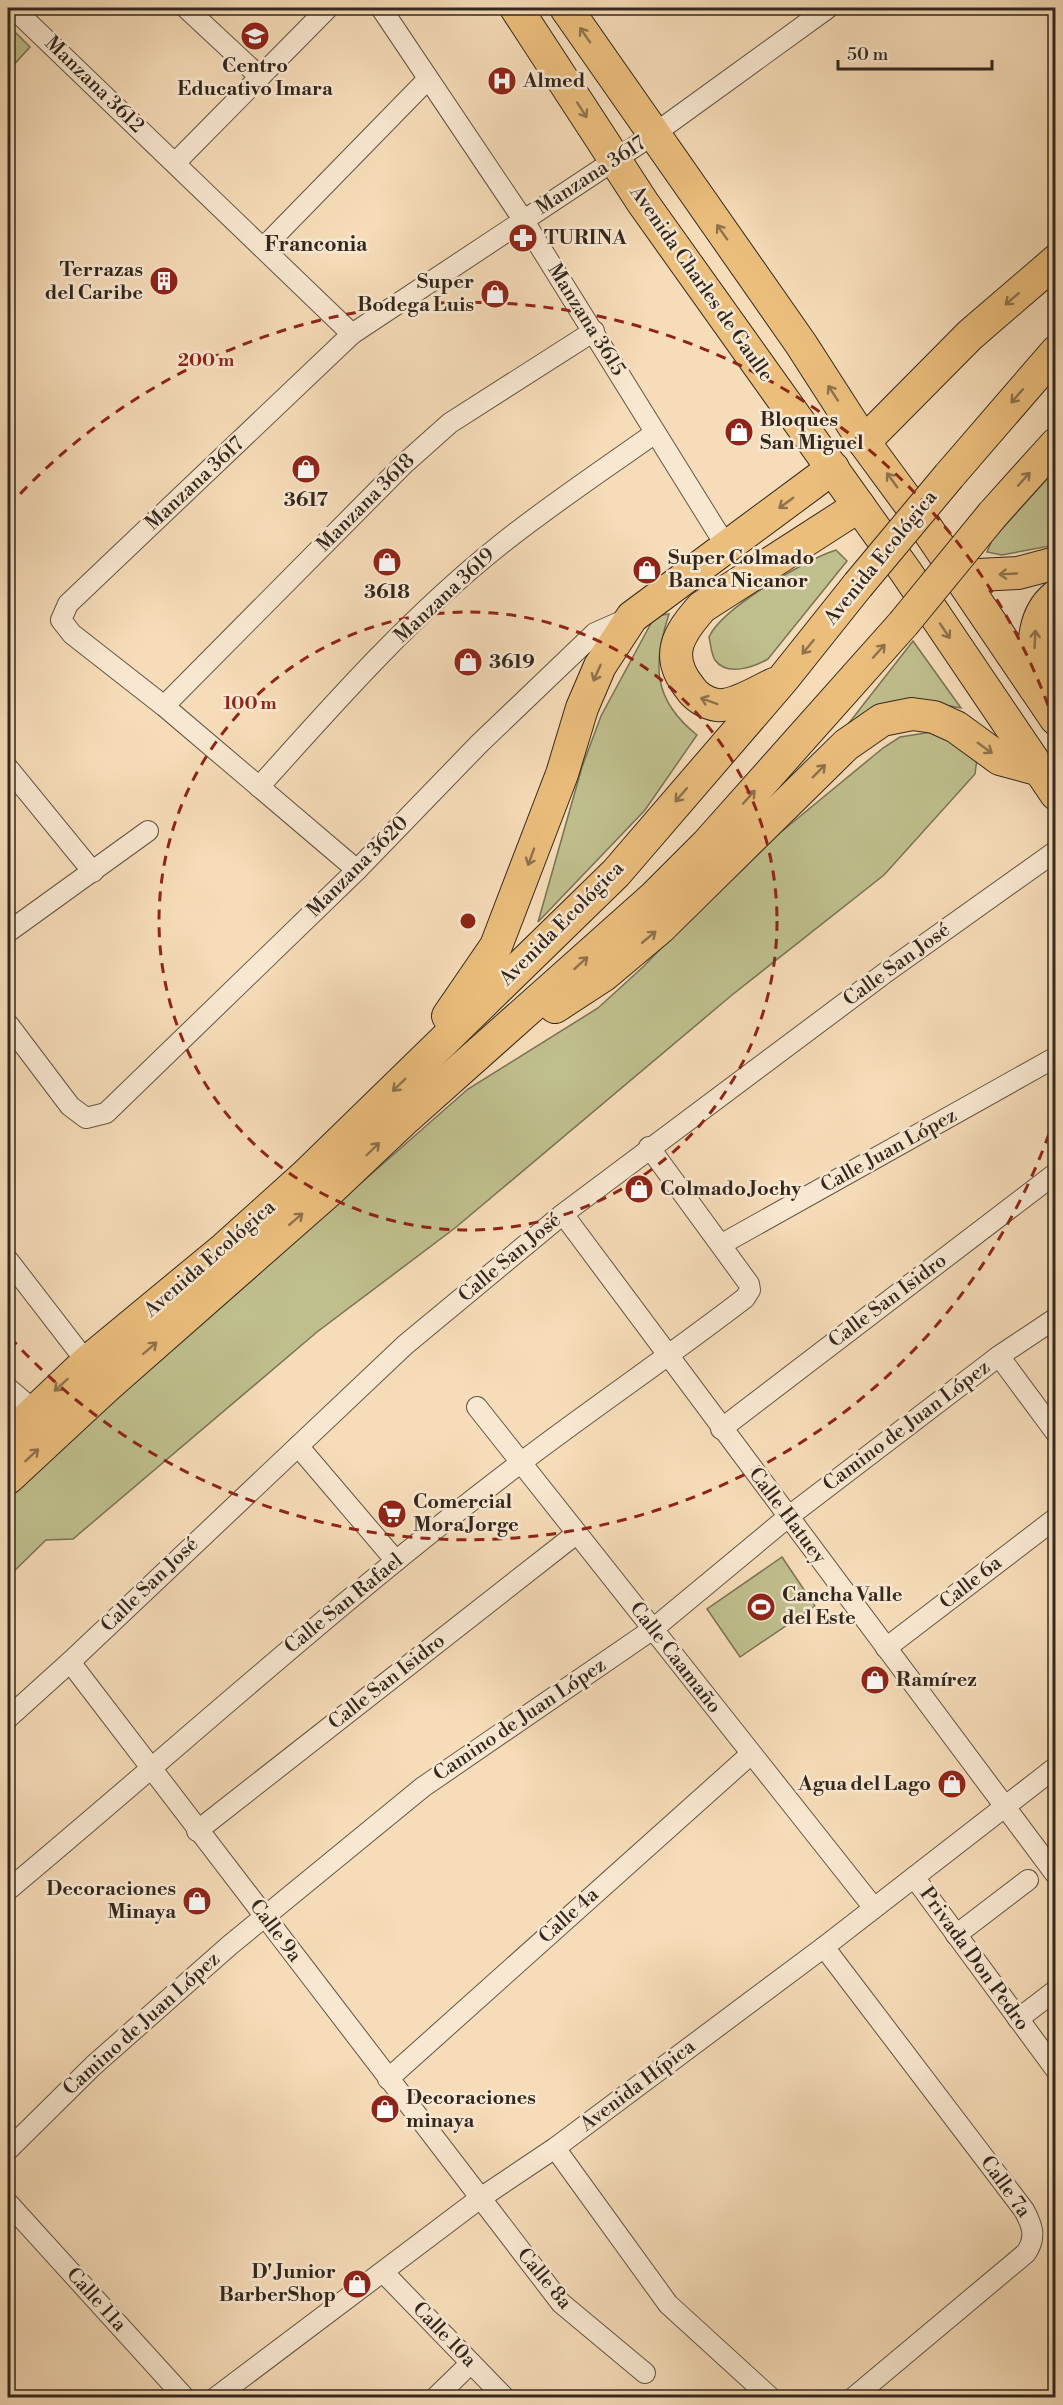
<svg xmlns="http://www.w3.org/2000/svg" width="1063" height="2405" viewBox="0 0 1063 2405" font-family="'Libre Bodoni',serif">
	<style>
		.green { fill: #bfbf8d; stroke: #787356; stroke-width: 1.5 }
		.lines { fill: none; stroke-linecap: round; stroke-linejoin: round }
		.street-casing { stroke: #635444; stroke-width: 22 }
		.primary-casing { stroke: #32271e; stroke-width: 34 }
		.street { stroke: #f9e8d1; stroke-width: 20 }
		.primary { stroke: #ebbe7c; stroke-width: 32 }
		.primary-bridge-casing { stroke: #32271e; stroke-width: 34; stroke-linecap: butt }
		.primary-bridge { stroke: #ebbe7c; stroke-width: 32 }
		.oneway { stroke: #8e724d }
		.ring { fill: none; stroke: #8f2418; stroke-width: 3; stroke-dasharray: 10 8 }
		.labels { text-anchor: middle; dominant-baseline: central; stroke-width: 5; stroke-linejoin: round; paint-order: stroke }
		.poi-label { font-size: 20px; font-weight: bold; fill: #32271e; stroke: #f9e8d1; text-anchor: start }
		.street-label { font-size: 20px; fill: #32271e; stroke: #f9e8d1 }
		.neighbourhood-label { font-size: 21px; font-weight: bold; fill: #32271e; stroke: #f9e8d1 }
		.centre { fill: #8f2418; stroke: #f9e8d1; stroke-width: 3 }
		.ring-label { font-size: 18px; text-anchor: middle; font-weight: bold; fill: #8f2418; stroke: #f9e8d1; stroke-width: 5; stroke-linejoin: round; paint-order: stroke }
	</style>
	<rect width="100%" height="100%" fill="#f6dcb8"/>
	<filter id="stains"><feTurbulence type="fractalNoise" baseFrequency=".00333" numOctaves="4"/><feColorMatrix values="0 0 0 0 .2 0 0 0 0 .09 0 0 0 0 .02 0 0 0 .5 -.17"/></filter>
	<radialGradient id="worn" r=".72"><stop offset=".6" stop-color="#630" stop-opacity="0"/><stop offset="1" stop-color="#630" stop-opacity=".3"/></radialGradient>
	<g class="green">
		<path d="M 8,25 L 30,47 L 8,71 Z"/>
		<path d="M 1055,470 L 1055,545 L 1002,555 L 987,552 L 992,540 Z"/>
		<path d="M 836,550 L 847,561 L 768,659 C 754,667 727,677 715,660 C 711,654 711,645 709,637 C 722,608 805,560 836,550 Z"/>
		<path d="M 669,614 C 652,665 653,700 697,735 L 645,810 L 538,922 L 582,767 L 601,716 L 655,616 Z"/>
		<path d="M 913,641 L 961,708 L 934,703 L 813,769 Z"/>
		<path d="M 932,732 L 945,734 L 977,759 L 975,774 L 884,875 L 732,995 L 455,1228 L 317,1332 L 73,1539 L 46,1540 L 8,1577 L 8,1493 L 468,1089 L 598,1008 L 644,966 L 747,860 L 883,748 L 900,737 Z"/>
		<path d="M 782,1557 L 815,1606 L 740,1657 L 707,1609 Z"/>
	</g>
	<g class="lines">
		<g class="street-casing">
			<g id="street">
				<path d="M 13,8 L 352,334"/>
				<path d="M 186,8 L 260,77"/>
				<path d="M 381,8 L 524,221 L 726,546"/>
				<path d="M 175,163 L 328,8"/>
				<path d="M 263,248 L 428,79"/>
				<path d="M 164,706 L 404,464 L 450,423 L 594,331"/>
				<path d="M 8,768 L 93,872"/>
				<path d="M 259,787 C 335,702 411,616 500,545 C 550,505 603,470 655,433"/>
				<path d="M 357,870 L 164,706 L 72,634 L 61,620 L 68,604 L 352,334 L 654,134 L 828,8"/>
				<path d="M 8,932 L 148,831"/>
				<path d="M 8,1024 L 70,1106 L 86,1118 L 106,1113 L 357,870 L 479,744 L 595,633 L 629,618"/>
				<path d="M 563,1214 L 1056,1875"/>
				<path d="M 722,1244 L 1056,1057"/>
				<path d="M 8,1260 L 92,1369"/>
				<path d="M 999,1356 L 1056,1433"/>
				<path d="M 8,1388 L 42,1417"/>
				<path d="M 477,1407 L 874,1908"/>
				<path d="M 721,1429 L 1056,1173"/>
				<path d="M 298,1446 L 396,1561"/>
				<path d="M 886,1648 L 1056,1518"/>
				<path d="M 70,1662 L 561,2303 L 645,2373"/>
				<path d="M 8,1718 L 70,1662 L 405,1345 L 563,1214 L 889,970 L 1056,851"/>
				<path d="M 197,1831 L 576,1534"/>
				<path d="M 914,1877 L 1056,2070"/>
				<path d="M 8,1890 C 178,1748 342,1598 519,1464 C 594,1407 671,1355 745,1298 L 750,1290 L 749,1284 L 649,1147"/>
				<path d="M 956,1935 L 1028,1880"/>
				<path d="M 824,1947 L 1024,2210 C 1032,2225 1037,2237 1026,2253 L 853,2398"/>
				<path d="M 1018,2019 L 1056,1990"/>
				<path d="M 388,2079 L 751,1754"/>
				<path d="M 555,2148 L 668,2304 L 771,2398"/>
				<path d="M 8,2150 L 94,2065 L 230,1945 L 423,1787 L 653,1629 L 788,1517 L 999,1356 L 1056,1318"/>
				<path d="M 8,2203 L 185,2398"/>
				<path d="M 383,2272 L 505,2398"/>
				<path d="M 215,2398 L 479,2199 L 555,2148 L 824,1947 L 1056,1767"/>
				<path d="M 435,2398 L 471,2363"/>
			</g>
		</g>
		<g class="primary-casing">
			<g id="primary">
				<path d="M 516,8 L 643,203 L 906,572 L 1056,794"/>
				<path d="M 566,8 L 801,344 L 864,442 L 917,514 L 1056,719"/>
				<path d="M 864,442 L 970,335 L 1056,261"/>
				<path d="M 949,476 L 1056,352"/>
				<path d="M 993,514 L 1056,444"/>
				<path d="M 959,576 L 1018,573 L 1056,563"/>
				<path d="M 774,684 C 758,691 735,707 717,705 C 707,704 695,696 690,688 C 664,656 678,634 702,607 L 859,506"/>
				<path d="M 1035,688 C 1035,655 1028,619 1056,596"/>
				<path d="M 555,1007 L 604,975 L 660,928 L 846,745 L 882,720 L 912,714 L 934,717 L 956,727 L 1000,759 L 1037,769"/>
				<path d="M 448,1016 L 496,946 L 562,774 L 582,708 L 600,666 L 632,617 L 833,468"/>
				<path d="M 8,1437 L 87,1362 L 225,1248 L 305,1176 L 616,873 L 783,679 L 858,585"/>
				<path d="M 8,1478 L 106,1387 L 331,1189 L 406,1118 L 653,898 L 708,843 L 903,624"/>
			</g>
		</g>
		<use href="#street" class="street"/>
		<use href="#primary" class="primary"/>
		<g class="primary-bridge-casing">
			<g id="primary-bridge">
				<path d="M 858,585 L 949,476"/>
				<path d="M 903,624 L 993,514"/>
			</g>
		</g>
		<use href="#primary-bridge" class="primary-bridge"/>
	</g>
	<defs><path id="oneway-shaft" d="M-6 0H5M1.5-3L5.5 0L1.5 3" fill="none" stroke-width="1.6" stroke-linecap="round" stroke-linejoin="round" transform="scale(1.5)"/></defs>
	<g class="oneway">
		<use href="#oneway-shaft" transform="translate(585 35) rotate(-125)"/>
		<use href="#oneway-shaft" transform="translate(582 110) rotate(57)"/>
		<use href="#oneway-shaft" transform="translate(722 232) rotate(-125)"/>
		<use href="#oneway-shaft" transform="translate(1012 299) rotate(139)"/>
		<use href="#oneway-shaft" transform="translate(833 393) rotate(-123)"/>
		<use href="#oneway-shaft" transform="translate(1017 396) rotate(131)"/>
		<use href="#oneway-shaft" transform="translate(1024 479) rotate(-48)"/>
		<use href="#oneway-shaft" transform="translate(892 480) rotate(-126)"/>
		<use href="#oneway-shaft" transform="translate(786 503) rotate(144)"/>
		<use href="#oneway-shaft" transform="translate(1008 574) rotate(177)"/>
		<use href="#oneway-shaft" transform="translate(945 631) rotate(56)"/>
		<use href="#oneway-shaft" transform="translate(1035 639) rotate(-87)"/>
		<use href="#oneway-shaft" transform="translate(808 647) rotate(129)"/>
		<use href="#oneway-shaft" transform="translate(879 651) rotate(-48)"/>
		<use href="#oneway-shaft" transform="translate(597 673) rotate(114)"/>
		<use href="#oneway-shaft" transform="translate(709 701) rotate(-160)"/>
		<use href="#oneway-shaft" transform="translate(985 748) rotate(36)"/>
		<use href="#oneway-shaft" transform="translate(819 771) rotate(-45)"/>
		<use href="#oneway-shaft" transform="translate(681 795) rotate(131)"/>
		<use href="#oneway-shaft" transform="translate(749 797) rotate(-48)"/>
		<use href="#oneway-shaft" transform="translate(531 857) rotate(110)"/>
		<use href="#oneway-shaft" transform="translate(649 937) rotate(-40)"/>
		<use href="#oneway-shaft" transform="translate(581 963) rotate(-42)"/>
		<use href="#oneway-shaft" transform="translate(399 1085) rotate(136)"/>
		<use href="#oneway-shaft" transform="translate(373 1149) rotate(-44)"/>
		<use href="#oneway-shaft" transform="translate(296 1219) rotate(-41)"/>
		<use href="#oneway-shaft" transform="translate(150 1348) rotate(-41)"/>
		<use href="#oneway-shaft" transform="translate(61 1385) rotate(138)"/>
		<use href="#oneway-shaft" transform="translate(32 1455) rotate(-43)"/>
	</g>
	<g class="ring">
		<circle cx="468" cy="921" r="309"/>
		<path d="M1055 1117A619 619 0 0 1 8 1335M8 507A619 619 0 0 1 1055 725"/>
	</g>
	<defs>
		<g id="school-disc" transform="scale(1.5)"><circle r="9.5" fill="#8f2418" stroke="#f9e8d1"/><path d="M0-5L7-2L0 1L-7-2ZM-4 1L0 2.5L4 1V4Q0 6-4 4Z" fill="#fff"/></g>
		<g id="hospital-disc" transform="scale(1.5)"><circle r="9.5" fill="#8f2418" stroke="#f9e8d1"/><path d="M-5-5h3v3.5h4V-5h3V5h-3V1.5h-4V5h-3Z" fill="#fff"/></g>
		<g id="pharmacy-disc" transform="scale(1.5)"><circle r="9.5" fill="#8f2418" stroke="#f9e8d1"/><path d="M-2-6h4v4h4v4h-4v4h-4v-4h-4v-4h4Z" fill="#fff"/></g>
		<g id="building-disc" transform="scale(1.5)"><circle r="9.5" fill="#8f2418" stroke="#f9e8d1"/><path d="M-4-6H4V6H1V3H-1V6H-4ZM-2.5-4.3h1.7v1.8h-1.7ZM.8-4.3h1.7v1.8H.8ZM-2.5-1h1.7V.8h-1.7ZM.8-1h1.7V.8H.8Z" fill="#fff"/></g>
		<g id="shop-disc" transform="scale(1.5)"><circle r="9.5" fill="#8f2418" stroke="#f9e8d1"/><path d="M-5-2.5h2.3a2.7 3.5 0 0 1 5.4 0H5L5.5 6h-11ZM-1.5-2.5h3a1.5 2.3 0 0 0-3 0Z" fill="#fff"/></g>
		<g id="supermarket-disc" transform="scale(1.5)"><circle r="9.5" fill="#8f2418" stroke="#f9e8d1"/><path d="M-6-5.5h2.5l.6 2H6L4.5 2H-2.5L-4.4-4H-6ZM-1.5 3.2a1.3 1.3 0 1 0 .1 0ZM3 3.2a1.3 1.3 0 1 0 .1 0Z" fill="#fff"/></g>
		<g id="stadium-disc" transform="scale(1.5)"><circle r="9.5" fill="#8f2418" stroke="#f9e8d1"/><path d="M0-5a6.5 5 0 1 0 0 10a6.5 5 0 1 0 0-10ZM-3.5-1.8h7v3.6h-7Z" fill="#fff"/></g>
	</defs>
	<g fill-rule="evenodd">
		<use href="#school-disc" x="255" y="36"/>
		<use href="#hospital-disc" x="502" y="81"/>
		<use href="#pharmacy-disc" x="523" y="238"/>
		<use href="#building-disc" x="164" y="281"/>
		<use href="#shop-disc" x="495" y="294"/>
		<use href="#shop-disc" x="739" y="432"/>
		<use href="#shop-disc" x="306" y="469"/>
		<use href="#shop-disc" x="387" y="562"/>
		<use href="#shop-disc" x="647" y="570"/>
		<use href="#shop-disc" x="468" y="662"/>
		<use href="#shop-disc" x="639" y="1189"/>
		<use href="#supermarket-disc" x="392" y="1514"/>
		<use href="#stadium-disc" x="761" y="1607"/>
		<use href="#shop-disc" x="875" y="1680"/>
		<use href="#shop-disc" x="952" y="1784"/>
		<use href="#shop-disc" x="197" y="1901"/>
		<use href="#shop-disc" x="385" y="2109"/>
		<use href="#shop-disc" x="357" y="2284"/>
	</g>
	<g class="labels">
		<g class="poi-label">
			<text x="255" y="66" text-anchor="middle">Centro<tspan x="255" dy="23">Educativo Imara</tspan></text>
			<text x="523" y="81">Almed</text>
			<text x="544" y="238">TURINA</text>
			<text x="143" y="270" text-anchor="end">Terrazas<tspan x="143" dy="23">del Caribe</tspan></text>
			<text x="474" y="282" text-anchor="end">Super<tspan x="474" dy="23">Bodega Luis</tspan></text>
			<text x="760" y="420">Bloques<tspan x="760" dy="23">San Miguel</tspan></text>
			<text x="306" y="500" text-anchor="middle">3617</text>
			<text x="668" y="558">Super Colmado<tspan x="668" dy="23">Banca Nicanor</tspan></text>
			<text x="387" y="592" text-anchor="middle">3618</text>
			<text x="489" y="662">3619</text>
			<text x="660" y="1189">Colmado Jochy</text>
			<text x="413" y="1502">Comercial<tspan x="413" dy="23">Mora Jorge</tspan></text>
			<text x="782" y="1595">Cancha Valle<tspan x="782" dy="23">del Este</tspan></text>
			<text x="896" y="1680">Ramírez</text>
			<text x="931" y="1784" text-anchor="end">Agua del Lago</text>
			<text x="176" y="1889" text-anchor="end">Decoraciones<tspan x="176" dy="23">Minaya</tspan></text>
			<text x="406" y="2098">Decoraciones<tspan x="406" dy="23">minaya</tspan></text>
			<text x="336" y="2272" text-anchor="end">D' Junior<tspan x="336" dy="23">BarberShop</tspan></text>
		</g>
		<g class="street-label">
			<text transform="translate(94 85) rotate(44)">Manzana 3612</text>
			<text transform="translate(591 176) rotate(-33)">Manzana 3617</text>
			<text transform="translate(701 284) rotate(55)">Avenida Charles de Gaulle</text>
			<text transform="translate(586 320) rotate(58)">Manzana 3615</text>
			<text transform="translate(195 484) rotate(-43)">Manzana 3617</text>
			<text transform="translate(366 503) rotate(-45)">Manzana 3618</text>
			<text transform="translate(881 558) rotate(-51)">Avenida Ecológica</text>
			<text transform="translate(445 596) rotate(-43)">Manzana 3619</text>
			<text transform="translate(358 867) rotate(-45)">Manzana 3620</text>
			<text transform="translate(562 924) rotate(-45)">Avenida Ecológica</text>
			<text transform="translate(897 965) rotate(-36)">Calle San José</text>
			<text transform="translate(889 1151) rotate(-29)">Calle Juan López</text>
			<text transform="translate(510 1258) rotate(-40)">Calle San José</text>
			<text transform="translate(210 1259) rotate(-41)">Avenida Ecológica</text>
			<text transform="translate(888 1301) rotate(-37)">Calle San Isidro</text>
			<text transform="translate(907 1426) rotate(-37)">Camino de Juan López</text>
			<text transform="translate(787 1516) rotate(53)">Calle Hatuey</text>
			<text transform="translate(971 1583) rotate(-38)">Calle 6a</text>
			<text transform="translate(150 1585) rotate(-44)">Calle San José</text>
			<text transform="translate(344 1604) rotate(-39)">Calle San Rafael</text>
			<text transform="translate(675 1658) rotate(52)">Calle Caamaño</text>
			<text transform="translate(387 1682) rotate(-38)">Calle San Isidro</text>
			<text transform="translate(520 1720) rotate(-34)">Camino de Juan López</text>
			<text transform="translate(569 1916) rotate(-42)">Calle 4a</text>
			<text transform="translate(275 1931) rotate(53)">Calle 9a</text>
			<text transform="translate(974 1959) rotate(54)">Privada Don Pedro</text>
			<text transform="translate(142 2024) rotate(-42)">Camino de Juan López</text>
			<text transform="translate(638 2086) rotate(-37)">Avenida Hípica</text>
			<text transform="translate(1005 2187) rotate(54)">Calle 7a</text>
			<text transform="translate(544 2279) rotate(50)">Calle 8a</text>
			<text transform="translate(96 2300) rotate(48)">Calle 11a</text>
			<text transform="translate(444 2335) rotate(46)">Calle 10a</text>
		</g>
		<g class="neighbourhood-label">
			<text x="316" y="245">Franconia</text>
		</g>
	</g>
	<circle cx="468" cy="921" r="9" class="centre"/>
	<g class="ring-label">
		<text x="206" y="366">200 m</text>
		<text x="250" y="709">100 m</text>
	</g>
	<rect width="1063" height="2405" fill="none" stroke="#f6dcb8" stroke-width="30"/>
	<rect x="9" y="9" width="1045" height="2387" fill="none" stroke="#32271e" stroke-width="3"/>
	<rect x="15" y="15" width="1033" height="2375" fill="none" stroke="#32271e" stroke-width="1.5"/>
	<path d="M838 60v9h154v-9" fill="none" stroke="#32271e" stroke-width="3"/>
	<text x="847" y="60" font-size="18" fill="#32271e" stroke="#f9e8d1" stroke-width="4.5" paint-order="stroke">50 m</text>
	<rect width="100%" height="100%" filter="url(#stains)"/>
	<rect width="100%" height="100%" fill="url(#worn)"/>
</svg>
